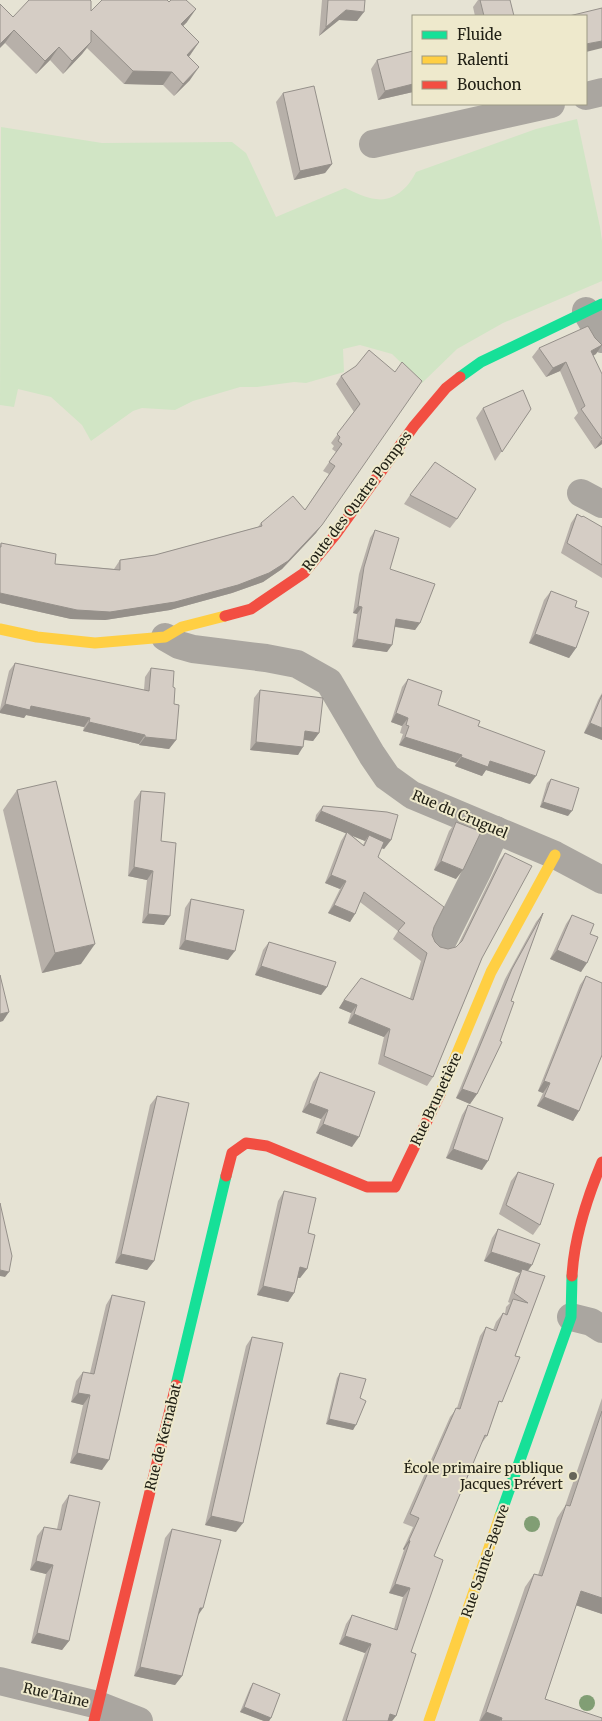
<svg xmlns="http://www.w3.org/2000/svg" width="602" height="1721" viewBox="0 0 602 1721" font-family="Merriweather,serif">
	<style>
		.green { fill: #d1e5c5 }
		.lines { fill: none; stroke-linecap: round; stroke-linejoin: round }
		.street { stroke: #aaa6a0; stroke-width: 28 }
		.fast { stroke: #16e098; stroke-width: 11 }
		.slow { stroke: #ffcf43; stroke-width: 11 }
		.jam { stroke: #f24e42; stroke-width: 11 }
		.tree { fill: #819e74 }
		.wall { fill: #b7b0a9; fill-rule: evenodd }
		.shaded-wall { fill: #95908a }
		.building { fill: #d5cdc5; stroke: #95908a }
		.poi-dot { fill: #676558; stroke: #eee9cc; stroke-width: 2 }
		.labels { text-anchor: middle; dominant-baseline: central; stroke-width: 4; stroke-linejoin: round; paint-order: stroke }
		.street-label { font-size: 14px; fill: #222116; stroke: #eee9cc }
		.poi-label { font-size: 14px; fill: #222116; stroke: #eee9cc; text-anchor: end }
	</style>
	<rect width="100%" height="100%" fill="#e6e3d4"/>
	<path class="green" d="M 577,119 L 600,227 L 602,241 L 602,281 L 503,323 L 457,349 L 422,383 L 392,354 L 360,345 L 343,349 L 344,372 L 306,383 L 294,382 L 257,387 L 240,387 L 193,401 L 175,410 L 142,408 L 133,411 L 91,441 L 82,425 L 51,397 L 18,389 L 14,407 L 0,405 L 1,127 L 102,143 L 232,142 L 246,153 L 276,217 L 345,188 C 354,192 366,198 376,199 C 394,202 409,187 416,172 L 536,129 Z"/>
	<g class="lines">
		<g class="street">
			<path d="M 586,96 L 602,92"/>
			<path d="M 373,144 L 551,104"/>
			<path d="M 586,311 L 602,339"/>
			<path d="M 581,493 L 602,504"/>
			<path d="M 165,637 L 179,645 L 193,649 L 266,658 L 297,664 L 329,682 L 372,755 L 387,777 L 412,795 L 555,855 L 602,880"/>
			<path d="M 442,942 L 478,870 L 496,830"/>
			<path d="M 571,1317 L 591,1322 L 602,1329"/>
			<path d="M 0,1681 L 98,1705 L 139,1721"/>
		</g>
		<g class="fast">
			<path d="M 460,377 L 481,362 L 602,304"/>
			<path d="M 176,1385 L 226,1176"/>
			<path d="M 500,1516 L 571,1317 L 572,1276"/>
		</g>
		<g class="slow">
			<path d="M 0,629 L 37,637 L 95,643 L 165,637 L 182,627 L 225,616"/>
			<path d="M 440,1094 L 491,972 L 555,855"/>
			<path d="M 429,1721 L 500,1516"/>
		</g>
		<g class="jam">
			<path d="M 225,616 L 251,609 L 304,573 L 336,534 L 414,426 L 446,388 L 460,377"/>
			<path d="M 226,1176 L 232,1153 L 246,1143 L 267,1146 L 367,1187 L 395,1187 L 440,1094"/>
			<path d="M 572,1276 C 574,1237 587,1198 602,1162"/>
			<path d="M 94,1721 L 176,1385"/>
		</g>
	</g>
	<g class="tree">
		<circle cx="532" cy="1524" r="8"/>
		<circle cx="587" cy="1703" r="8"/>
	</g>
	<g class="wall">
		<path d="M 322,0 L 365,0 L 357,21 L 339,20 L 319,36 Z"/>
		<path d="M 478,0 L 480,0 L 514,16 L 475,16 L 473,7 Z"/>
		<path d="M 91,11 L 187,22 L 183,26 L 199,42 L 189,57 L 190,80 L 174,96 L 163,85 L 124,84 L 87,48 L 82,54 L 63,74 L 50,60 L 36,74 L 5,43 L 13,17 Z"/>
		<path d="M 413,51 L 413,92 L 378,100 L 371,69 L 377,60 Z"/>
		<path d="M 283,93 L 332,164 L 325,173 L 294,180 L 276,102 Z"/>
		<path d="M 539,348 L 596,354 L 593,356 L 602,444 L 595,449 L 574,418 L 578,413 L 560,371 L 546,377 L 532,357 Z"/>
		<path d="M 395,372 L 316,533 L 282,569 L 263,582 L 232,593 L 170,610 L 105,620 L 71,619 L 0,603 L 0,545 L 1,543 L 55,564 L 114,569 L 120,560 L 155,555 L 258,527 L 261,523 L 305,510 L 329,474 L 323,471 L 336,452 L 332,449 L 334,446 L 331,443 L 354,412 L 336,384 L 341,376 Z"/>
		<path d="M 483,408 L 531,409 L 495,461 L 476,418 Z"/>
		<path d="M 410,495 L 457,519 L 450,528 L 404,504 Z"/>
		<path d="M 577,514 L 602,527 L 602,578 L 561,553 L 571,523 Z"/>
		<path d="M 375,530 L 390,569 L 420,623 L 415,630 L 395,627 L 387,652 L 352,647 L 357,614 L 353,613 L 359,574 L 370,538 Z"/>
		<path d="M 551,591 L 575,607 L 576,648 L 569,658 L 529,643 L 544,600 Z"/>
		<path d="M 15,663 L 144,690 L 145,677 L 151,668 L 173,687 L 176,740 L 169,749 L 139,745 L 139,744 L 83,731 L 84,727 L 26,715 L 24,718 L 0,713 L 0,709 L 9,671 Z"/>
		<path d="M 408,679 L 438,705 L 478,726 L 530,784 L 486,770 L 482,776 L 455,766 L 456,763 L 399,745 L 403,734 L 400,733 L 402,726 L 391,722 L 402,687 Z"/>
		<path d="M 260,690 L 319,733 L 313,741 L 304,740 L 298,755 L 250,750 L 254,698 Z"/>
		<path d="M 602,693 L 602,740 L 584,733 L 598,700 Z"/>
		<path d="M 551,779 L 568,816 L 540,807 L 547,783 Z"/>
		<path d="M 17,790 L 81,964 L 42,973 L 3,810 Z"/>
		<path d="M 141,791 L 161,841 L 164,925 L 142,923 L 147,880 L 128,876 L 134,801 Z"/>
		<path d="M 323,806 L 391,840 L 384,849 L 381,848 L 378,857 L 434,927 L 432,935 L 435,942 L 440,947 L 448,949 L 456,947 L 458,945 L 499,861 L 505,853 L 482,958 L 433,1077 L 427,1086 L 378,1064 L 384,1037 L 348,1023 L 351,1013 L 339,1008 L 344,1000 L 410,998 L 421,961 L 393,939 L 398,931 L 360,902 L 355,914 L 350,922 L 328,913 L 340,889 L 325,883 L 341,841 L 346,833 L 315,821 L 316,815 ZM 351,835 L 365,841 L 363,845 Z"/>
		<path d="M 456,822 L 456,879 L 434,870 L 449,831 Z"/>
		<path d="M 191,899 L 228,960 L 179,949 L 185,908 Z"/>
		<path d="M 543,913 L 477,1094 L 470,1104 L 456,1098 L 505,979 L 536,922 Z"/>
		<path d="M 572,915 L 590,934 L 581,972 L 550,959 L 566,924 Z"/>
		<path d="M 269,942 L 327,987 L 321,995 L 255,975 L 263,950 Z"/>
		<path d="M 586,976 L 579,1111 L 573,1121 L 537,1106 L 543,1093 L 538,1091 L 580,985 Z"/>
		<path d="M 320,1072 L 352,1147 L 316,1133 L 321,1119 L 302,1112 L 313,1082 Z"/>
		<path d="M 157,1096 L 154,1261 L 147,1270 L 115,1263 L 150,1105 Z"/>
		<path d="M 468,1105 L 482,1170 L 446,1158 L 462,1115 Z"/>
		<path d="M 518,1172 L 540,1225 L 533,1235 L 499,1214 L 511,1181 Z"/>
		<path d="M 284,1191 L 308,1233 L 307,1269 L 300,1278 L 298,1278 L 294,1293 L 288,1302 L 257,1295 L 278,1201 Z"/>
		<path d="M 498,1229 L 528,1271 L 545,1276 L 515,1356 L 487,1436 L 481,1444 L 434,1556 L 396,1716 L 392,1721 L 342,1721 L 365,1653 L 339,1644 L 346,1624 L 352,1615 L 394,1629 L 403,1597 L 389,1593 L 404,1550 L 403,1549 L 413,1527 L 403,1523 L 450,1417 L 457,1408 L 480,1336 L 486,1327 L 493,1330 L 496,1322 L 503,1313 L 505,1314 L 506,1307 L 510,1303 L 508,1302 L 516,1278 L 520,1273 L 484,1261 L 492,1238 Z"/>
		<path d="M 112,1295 L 102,1470 L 70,1463 L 83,1405 L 71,1402 L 76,1381 L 83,1372 L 90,1373 L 106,1305 Z"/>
		<path d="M 252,1337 L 236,1532 L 205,1525 L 246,1346 Z"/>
		<path d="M 340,1373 L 360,1398 L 353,1430 L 326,1424 L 337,1378 Z"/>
		<path d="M 602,1398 L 602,1614 L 576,1605 L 545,1699 L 602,1721 L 479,1721 L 525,1587 L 534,1574 L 538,1575 L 557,1518 L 565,1506 Z"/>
		<path d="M 69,1495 L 69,1641 L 62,1650 L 31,1643 L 46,1574 L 30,1570 L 37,1536 L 44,1527 L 57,1529 L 62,1505 Z"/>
		<path d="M 172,1529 L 198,1616 L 182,1676 L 175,1685 L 134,1676 L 165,1538 Z"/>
		<path d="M 253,1683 L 271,1718 L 269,1721 L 264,1721 L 240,1712 L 250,1688 Z"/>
	</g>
	<g class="shaded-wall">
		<path d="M 196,9 L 187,22 L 172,37 L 181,24 Z"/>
		<path d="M 346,10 L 364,12 L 357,21 L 339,20 L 319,36 L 326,27 Z"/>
		<path d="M 14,30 L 5,43 L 0,48 L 0,44 Z"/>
		<path d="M 602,41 L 602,48 L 586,52 L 586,44 Z"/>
		<path d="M 91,42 L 82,54 L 63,74 L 72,61 Z"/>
		<path d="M 199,42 L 190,55 L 178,68 L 187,55 Z"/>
		<path d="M 59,47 L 50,60 L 36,74 L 45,61 Z"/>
		<path d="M 199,67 L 190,80 L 174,96 L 183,84 Z"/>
		<path d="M 133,71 L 172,72 L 163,85 L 124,84 Z"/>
		<path d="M 413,84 L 413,92 L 378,100 L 385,91 Z"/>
		<path d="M 332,164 L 325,173 L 294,180 L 300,171 Z"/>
		<path d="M 602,345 L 596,354 L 584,360 L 591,351 Z"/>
		<path d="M 566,362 L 560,371 L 546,377 L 553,368 Z"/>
		<path d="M 602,439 L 602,444 L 595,449 Z"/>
		<path d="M 322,525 L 316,533 L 282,569 L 263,582 L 232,593 L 170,610 L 105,620 L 71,619 L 0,603 L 0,593 L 77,610 Z"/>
		<path d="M 358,606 L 362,607 L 357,614 L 353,613 Z"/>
		<path d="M 396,619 L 420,623 L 415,630 L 391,626 Z"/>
		<path d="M 535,634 L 576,648 L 569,658 L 529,643 Z"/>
		<path d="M 357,639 L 392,645 L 387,652 L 352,647 Z"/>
		<path d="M 5,704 L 31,706 L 90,718 L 84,727 L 26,715 L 24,718 L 0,713 L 0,711 Z"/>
		<path d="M 396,713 L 408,718 L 402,726 L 391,722 Z"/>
		<path d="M 89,722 L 145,735 L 139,744 L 83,731 Z"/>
		<path d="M 590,723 L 602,728 L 602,740 L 584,733 Z"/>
		<path d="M 305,731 L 319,733 L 313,741 L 299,739 Z"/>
		<path d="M 145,737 L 176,740 L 169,749 L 139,745 Z"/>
		<path d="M 405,737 L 462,755 L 456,763 L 399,745 Z"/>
		<path d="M 256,742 L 303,747 L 298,755 L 250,750 Z"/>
		<path d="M 461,757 L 490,761 L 536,776 L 530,784 L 486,770 L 482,776 L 455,766 Z"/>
		<path d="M 543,802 L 572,811 L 568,816 L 540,807 Z"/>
		<path d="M 321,811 L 391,840 L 384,849 L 366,842 L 369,835 L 365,841 L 315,821 Z"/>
		<path d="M 441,861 L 463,870 L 456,879 L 434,870 Z"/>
		<path d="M 134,867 L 153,871 L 147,880 L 128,876 Z"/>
		<path d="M 331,875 L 346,881 L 340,889 L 325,883 Z"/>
		<path d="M 334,905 L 355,914 L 350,922 L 328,913 Z"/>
		<path d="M 148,914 L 170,916 L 164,925 L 142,923 Z"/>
		<path d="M 185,940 L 235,951 L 228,960 L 179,949 Z"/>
		<path d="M 95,944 L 81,964 L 42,973 L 55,953 Z"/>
		<path d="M 557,950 L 587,963 L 581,972 L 550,959 Z"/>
		<path d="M 261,966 L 327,987 L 321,995 L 255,975 Z"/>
		<path d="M 344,1000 L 357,1005 L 351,1013 L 339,1008 Z"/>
		<path d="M 9,1012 L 3,1021 L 0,1022 L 0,1014 Z"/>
		<path d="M 354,1014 L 390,1029 L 384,1037 L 348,1023 Z"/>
		<path d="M 544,1081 L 550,1083 L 543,1093 L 538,1091 Z"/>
		<path d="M 462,1089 L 477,1094 L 470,1104 L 456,1098 Z"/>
		<path d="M 544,1097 L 579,1111 L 573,1121 L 537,1106 Z"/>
		<path d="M 309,1103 L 328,1110 L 321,1119 L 302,1112 Z"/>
		<path d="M 323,1124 L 359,1137 L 352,1147 L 316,1133 Z"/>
		<path d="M 453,1149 L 488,1161 L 482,1170 L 446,1158 Z"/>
		<path d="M 491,1252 L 532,1265 L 525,1275 L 522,1269 L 520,1273 L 484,1261 Z"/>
		<path d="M 121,1254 L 154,1261 L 147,1270 L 115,1263 Z"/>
		<path d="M 300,1267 L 307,1269 L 300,1278 L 293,1277 Z"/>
		<path d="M 0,1270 L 9,1272 L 5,1277 L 0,1276 Z"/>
		<path d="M 263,1286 L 294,1293 L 288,1302 L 257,1295 Z"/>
		<path d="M 78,1393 L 90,1395 L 83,1405 L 71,1402 Z"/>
		<path d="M 329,1419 L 356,1425 L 353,1430 L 326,1424 Z"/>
		<path d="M 77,1453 L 109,1460 L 102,1470 L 70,1463 Z"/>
		<path d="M 211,1516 L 243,1523 L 236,1532 L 205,1525 Z"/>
		<path d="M 409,1540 L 410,1541 L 404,1550 L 403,1549 Z"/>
		<path d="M 36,1561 L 53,1565 L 46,1574 L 30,1570 Z"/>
		<path d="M 395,1584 L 410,1588 L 403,1597 L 389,1593 Z"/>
		<path d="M 581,1591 L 602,1598 L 602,1614 L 572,1604 Z"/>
		<path d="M 200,1608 L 203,1608 L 197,1617 Z"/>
		<path d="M 37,1633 L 69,1641 L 62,1650 L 31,1643 Z"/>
		<path d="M 345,1636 L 371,1644 L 365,1653 L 339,1644 Z"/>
		<path d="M 140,1667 L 182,1676 L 175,1685 L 134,1676 Z"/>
		<path d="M 244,1707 L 271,1718 L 269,1721 L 264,1721 L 240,1712 Z"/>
		<path d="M 486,1712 L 502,1718 L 500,1721 L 480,1721 Z"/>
		<path d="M 390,1714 L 396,1716 L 392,1721 L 385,1721 Z"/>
	</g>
	<g class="building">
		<path d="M 29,0 L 90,0 L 91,1 L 91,11 L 102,0 L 167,0 L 169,2 L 171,0 L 186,0 L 196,9 L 181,24 L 199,42 L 187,55 L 199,67 L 183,84 L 172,72 L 133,71 L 91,30 L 91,42 L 72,61 L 59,47 L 45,61 L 14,30 L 0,44 L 0,4 L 13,17 Z"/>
		<path d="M 328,0 L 365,0 L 364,12 L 346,10 L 326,27 Z"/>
		<path d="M 480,0 L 510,0 L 514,16 L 484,16 Z"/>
		<path d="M 602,8 L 602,41 L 586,44 L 586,16 L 569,16 Z"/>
		<path d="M 413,51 L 413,84 L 385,91 L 377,60 Z"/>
		<path d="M 314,86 L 332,164 L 300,171 L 283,93 Z"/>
		<path d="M 588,326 L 595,338 L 602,345 L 591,351 L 602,374 L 602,439 L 581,409 L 585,406 L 566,362 L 553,368 L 539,348 Z"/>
		<path d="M 369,350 L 395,372 L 402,362 L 422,381 L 322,525 L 288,561 L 269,573 L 238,585 L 175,602 L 110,612 L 77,610 L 0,593 L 0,547 L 1,547 L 1,543 L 56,554 L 55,564 L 120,570 L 120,560 L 155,555 L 262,526 L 261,523 L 293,496 L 305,510 L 335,466 L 329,462 L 342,444 L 338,441 L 340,437 L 337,434 L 360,404 L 341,376 L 356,366 Z"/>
		<path d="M 523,390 L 531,409 L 502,452 L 483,408 Z"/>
		<path d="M 435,462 L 476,489 L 457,519 L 410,495 Z"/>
		<path d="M 577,514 L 582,517 L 583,516 L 602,527 L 602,565 L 567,543 Z"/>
		<path d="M 375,530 L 399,538 L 390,569 L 435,584 L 420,623 L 396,619 L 392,645 L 357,639 L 362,607 L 358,606 L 364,567 Z"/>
		<path d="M 551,591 L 577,601 L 575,607 L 589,612 L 576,648 L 535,634 Z"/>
		<path d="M 15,663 L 149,691 L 151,668 L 174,671 L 173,687 L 175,688 L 174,704 L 179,705 L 176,740 L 145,737 L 145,735 L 89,722 L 90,718 L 31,706 L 30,710 L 5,704 Z"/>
		<path d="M 408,679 L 442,691 L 438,705 L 480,721 L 478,726 L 545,751 L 536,776 L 490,761 L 488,767 L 461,757 L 462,755 L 405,737 L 409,726 L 406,725 L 408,718 L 396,713 Z"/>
		<path d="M 260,690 L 323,698 L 319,733 L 305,731 L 303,747 L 256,742 Z"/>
		<path d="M 602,695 L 602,728 L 590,723 Z"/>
		<path d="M 551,779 L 579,788 L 572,811 L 543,802 Z"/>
		<path d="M 56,781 L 95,944 L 55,953 L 17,790 Z"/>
		<path d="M 141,791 L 165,793 L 161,841 L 176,843 L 170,916 L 148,914 L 153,871 L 134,867 Z"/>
		<path d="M 323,806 L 387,812 L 398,815 L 391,840 L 321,811 Z"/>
		<path d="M 456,822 L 479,831 L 480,834 L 463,870 L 441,861 Z"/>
		<path d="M 347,832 L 364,846 L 369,835 L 384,842 L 378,857 L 444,907 L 434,927 L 432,935 L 435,942 L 440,947 L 448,949 L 456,947 L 462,941 L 505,853 L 532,866 L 482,958 L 433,1077 L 384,1056 L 390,1029 L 354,1014 L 357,1005 L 344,1000 L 361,978 L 413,1000 L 427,953 L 398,931 L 405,923 L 364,892 L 355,914 L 334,905 L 346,881 L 331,875 Z"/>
		<path d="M 191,899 L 244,910 L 235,951 L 185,940 Z"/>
		<path d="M 543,913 L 511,1001 L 514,1002 L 500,1041 L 502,1042 L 477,1094 L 462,1089 L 512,969 Z"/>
		<path d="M 572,915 L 594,924 L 590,934 L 598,937 L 587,963 L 557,950 Z"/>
		<path d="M 269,942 L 336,962 L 327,987 L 261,966 Z"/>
		<path d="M 0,975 L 9,1012 L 0,1014 Z"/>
		<path d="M 586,976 L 602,983 L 602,1055 L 579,1111 L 544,1097 L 550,1083 L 544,1081 Z"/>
		<path d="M 320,1072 L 375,1092 L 359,1137 L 323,1124 L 328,1110 L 309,1103 Z"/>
		<path d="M 157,1096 L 189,1103 L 154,1261 L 121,1254 Z"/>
		<path d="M 468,1105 L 503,1118 L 488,1161 L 453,1149 Z"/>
		<path d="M 518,1172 L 554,1184 L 540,1225 L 506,1205 Z"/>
		<path d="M 284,1191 L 316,1198 L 308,1233 L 315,1235 L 307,1269 L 300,1267 L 294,1293 L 263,1286 Z"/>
		<path d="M 0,1203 L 12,1256 L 9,1272 L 0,1270 Z"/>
		<path d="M 498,1229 L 540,1244 L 532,1265 L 491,1252 Z"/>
		<path d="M 522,1269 L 545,1276 L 515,1356 L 520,1357 L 502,1402 L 499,1401 L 487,1436 L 485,1435 L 434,1556 L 443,1560 L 411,1652 L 416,1654 L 396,1716 L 390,1714 L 388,1721 L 346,1721 L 371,1644 L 345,1636 L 352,1615 L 397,1630 L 410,1588 L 395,1584 L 410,1541 L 409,1540 L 419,1518 L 410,1514 L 456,1408 L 460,1409 L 486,1327 L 496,1331 L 503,1313 L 507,1315 L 513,1299 L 528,1303 L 514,1293 Z"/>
		<path d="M 112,1295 L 145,1302 L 109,1460 L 77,1453 L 90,1395 L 78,1393 L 83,1372 L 94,1374 Z"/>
		<path d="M 252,1337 L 283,1343 L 243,1523 L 211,1516 Z"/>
		<path d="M 340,1373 L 366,1379 L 360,1398 L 366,1401 L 356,1425 L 329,1419 Z"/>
		<path d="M 602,1411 L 602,1598 L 581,1591 L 545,1699 L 602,1718 L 602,1721 L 501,1721 L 502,1718 L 486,1712 L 534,1574 L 542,1576 L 566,1505 L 570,1506 Z"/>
		<path d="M 69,1495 L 100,1502 L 69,1641 L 37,1633 L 53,1565 L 36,1561 L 44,1527 L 61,1530 Z"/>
		<path d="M 172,1529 L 221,1540 L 203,1608 L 200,1608 L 182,1676 L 140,1667 Z"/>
		<path d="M 253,1683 L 280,1694 L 271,1718 L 244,1707 Z"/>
	</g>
	<circle class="poi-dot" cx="573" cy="1476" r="5"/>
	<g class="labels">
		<g class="street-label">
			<text transform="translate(357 501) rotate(-53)">Route des Quatre Pompes</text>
			<text transform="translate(460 814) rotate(23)">Rue du Cruguel</text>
			<text transform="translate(436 1099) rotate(-65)">Rue Brunetière</text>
			<text transform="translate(163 1437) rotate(-76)">Rue de Kernabat</text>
			<text transform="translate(485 1561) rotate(-71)">Rue Sainte-Beuve</text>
			<text transform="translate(56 1695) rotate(13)">Rue Taine</text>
		</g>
		<g class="poi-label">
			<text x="563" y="1468">École primaire publique<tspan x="563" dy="16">Jacques Prévert</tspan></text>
		</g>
	</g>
	<rect x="412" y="15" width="175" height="90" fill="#eee9cc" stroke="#9c9983"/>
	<rect x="422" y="31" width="25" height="8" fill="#16e098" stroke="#9c9983"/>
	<text x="457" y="40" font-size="15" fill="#222116">Fluide</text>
	<rect x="422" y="56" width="25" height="8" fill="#ffcf43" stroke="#9c9983"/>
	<text x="457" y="65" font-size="15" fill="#222116">Ralenti</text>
	<rect x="422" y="81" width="25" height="8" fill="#f24e42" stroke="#9c9983"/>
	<text x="457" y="90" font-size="15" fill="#222116">Bouchon</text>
</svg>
